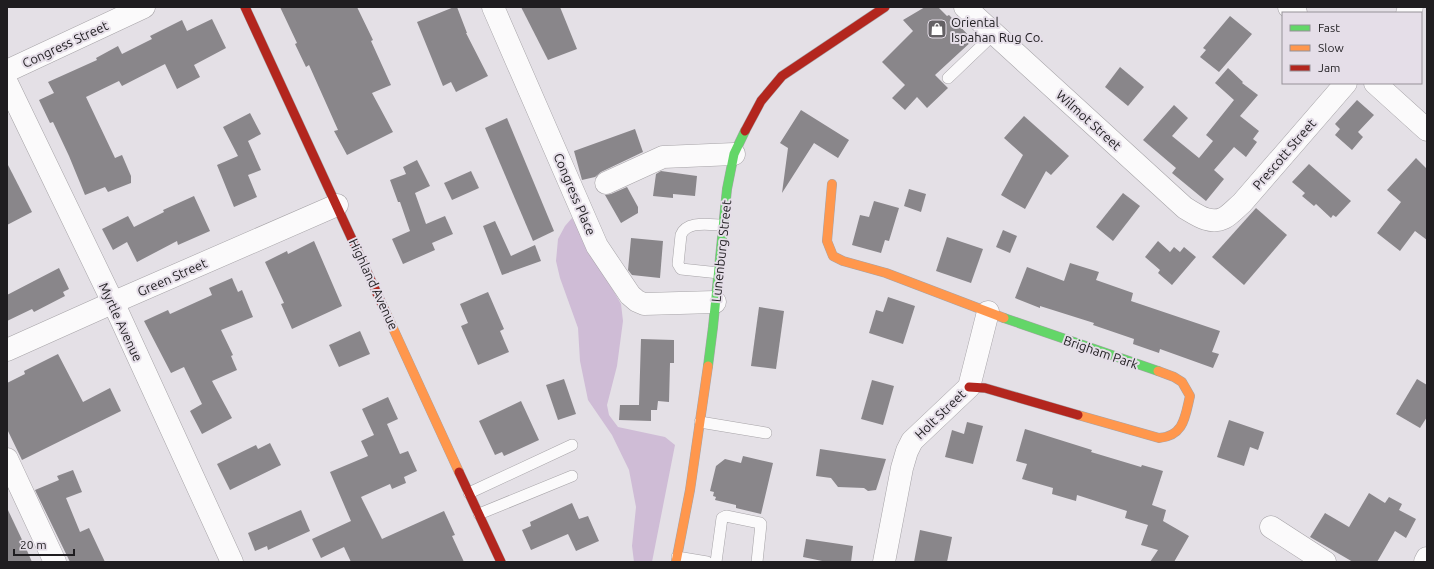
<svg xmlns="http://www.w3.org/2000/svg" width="1434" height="569" viewBox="0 0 1434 569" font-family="Ubuntu,sans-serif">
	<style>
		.forest { fill: #cfbcd6 }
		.building { fill: #89868a }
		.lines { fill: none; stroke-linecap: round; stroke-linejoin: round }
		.lane-casing { stroke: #a6a3a7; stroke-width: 12 }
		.street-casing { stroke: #a6a3a7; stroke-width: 23 }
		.fast-casing { stroke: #a6a3a7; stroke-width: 10 }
		.slow-casing { stroke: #a6a3a7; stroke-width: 10 }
		.jam-casing { stroke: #a6a3a7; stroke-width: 10 }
		.lane { stroke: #fbfafb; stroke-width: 11 }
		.street { stroke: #fbfafb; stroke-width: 22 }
		.fast { stroke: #63d668; stroke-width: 9 }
		.slow { stroke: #ff974d; stroke-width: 9 }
		.jam { stroke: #b3261e; stroke-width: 9 }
		.labels { text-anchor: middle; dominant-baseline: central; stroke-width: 4; stroke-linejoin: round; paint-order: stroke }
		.poi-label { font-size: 13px; fill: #1f1d20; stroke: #e5dee8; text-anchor: start }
		.street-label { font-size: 13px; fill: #1f1d20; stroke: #e5dee8 }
	</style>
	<rect width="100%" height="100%" fill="#e4e0e6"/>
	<path class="forest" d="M 572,218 L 621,304 L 623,321 L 617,366 L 607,405 L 609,415 L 618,427 L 665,437 L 675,445 L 652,562 L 634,562 L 632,546 L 636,507 L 629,470 L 612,435 L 588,400 L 580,361 L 578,328 L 560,278 L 556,261 L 558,239 L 565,226 Z"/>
	<g class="building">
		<path d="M 280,7 L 357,7 L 373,40 L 371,41 L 391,85 L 372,93 L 393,132 L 347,155 L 334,131 L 338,130 L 309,65 L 306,67 L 295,44 L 297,43 Z"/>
		<path d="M 454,7 L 457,7 L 467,33 L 466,33 L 488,76 L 456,92 L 451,82 L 443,86 L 417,22 Z"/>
		<path d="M 521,7 L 560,7 L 577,49 L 548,60 Z"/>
		<path d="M 925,7 L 938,7 L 947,16 L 949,15 L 973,40 L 935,75 L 948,88 L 927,108 L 917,97 L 905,110 L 892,98 L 905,85 L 882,62 L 913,31 L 903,20 Z"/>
		<path d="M 1230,16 L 1252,34 L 1219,72 L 1200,57 L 1206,50 L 1203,48 Z"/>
		<path d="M 212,19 L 226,48 L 194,65 L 200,77 L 177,89 L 165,64 L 122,86 L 119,81 L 86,97 L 115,158 L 122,155 L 131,176 L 131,183 L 108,192 L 105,187 L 85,195 L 69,156 L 53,122 L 50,123 L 39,100 L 54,93 L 48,82 L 97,60 L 96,58 L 118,46 L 122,54 L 152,39 L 150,36 L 182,20 L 187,31 Z"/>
		<path d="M 1120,67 L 1144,87 L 1128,106 L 1105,87 Z"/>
		<path d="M 1228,68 L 1243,82 L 1242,83 L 1258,95 L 1240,116 L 1259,131 L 1253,139 L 1257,142 L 1246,157 L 1234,147 L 1214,170 L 1224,179 L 1206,201 L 1172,173 L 1176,168 L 1143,140 L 1174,105 L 1188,118 L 1172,136 L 1199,158 L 1213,141 L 1206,135 L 1234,100 L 1215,83 Z"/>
		<path d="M 1357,100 L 1374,115 L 1358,132 L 1363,137 L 1352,150 L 1335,135 L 1340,129 L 1335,124 Z"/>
		<path d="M 801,110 L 849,140 L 838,158 L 814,143 L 782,193 L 788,148 L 780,143 Z"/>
		<path d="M 250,113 L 261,134 L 248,141 L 261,170 L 248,175 L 257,197 L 234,207 L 217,165 L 238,156 L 223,127 Z"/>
		<path d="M 1024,116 L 1069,156 L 1051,175 L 1046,171 L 1025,209 L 1001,195 L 1023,155 L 1004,138 Z"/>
		<path d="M 507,118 L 554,231 L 533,241 L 485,128 Z"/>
		<path d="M 635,129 L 643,152 L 601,172 L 595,177 L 582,180 L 574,151 Z"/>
		<path d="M 1416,158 L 1427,169 L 1427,240 L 1415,231 L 1400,251 L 1377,233 L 1401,202 L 1387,190 Z"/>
		<path d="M 417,160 L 430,186 L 415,193 L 426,224 L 445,216 L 453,234 L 432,243 L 435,250 L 403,264 L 392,239 L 410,231 L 400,202 L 398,202 L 390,180 L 406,174 L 403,167 Z"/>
		<path d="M 7,163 L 32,212 L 7,225 Z"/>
		<path d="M 1309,164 L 1351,201 L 1336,217 L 1333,215 L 1331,218 L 1316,204 L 1314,206 L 1302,196 L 1305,193 L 1292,182 Z"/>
		<path d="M 471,171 L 479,188 L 452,200 L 444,183 Z"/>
		<path d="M 661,171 L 697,176 L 695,196 L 673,194 L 673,198 L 653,196 L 656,174 Z"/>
		<path d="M 627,187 L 638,207 L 638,213 L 621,223 L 605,195 L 611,194 Z"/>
		<path d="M 909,189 L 926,194 L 921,212 L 904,206 Z"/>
		<path d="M 1123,193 L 1140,206 L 1113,241 L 1096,227 Z"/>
		<path d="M 194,196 L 210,231 L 178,245 L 177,241 L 137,262 L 127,242 L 113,250 L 102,229 L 128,216 L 134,227 L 164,212 L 163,210 Z"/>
		<path d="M 874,201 L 899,208 L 889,241 L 885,240 L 881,253 L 852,245 L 860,215 L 869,217 Z"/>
		<path d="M 1256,208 L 1287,235 L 1244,285 L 1212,257 Z"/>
		<path d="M 495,221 L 511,256 L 535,245 L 541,261 L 502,275 L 483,226 Z"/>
		<path d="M 1003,230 L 1017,236 L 1010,253 L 996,247 Z"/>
		<path d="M 947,237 L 983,249 L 971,283 L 936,271 Z"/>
		<path d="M 631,238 L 663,241 L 660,278 L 632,275 L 628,270 Z"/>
		<path d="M 314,241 L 342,306 L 292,329 L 281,304 L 284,303 L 265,262 L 287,251 L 288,254 Z"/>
		<path d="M 1158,241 L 1170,252 L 1174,247 L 1180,252 L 1184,247 L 1196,257 L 1172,285 L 1158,273 L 1160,270 L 1145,257 Z"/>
		<path d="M 1070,263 L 1099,272 L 1096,280 L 1133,293 L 1131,301 L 1220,331 L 1212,352 L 1219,354 L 1213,368 L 1160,349 L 1159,353 L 1133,344 L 1134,339 L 1093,325 L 1094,323 L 1040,306 L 1040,308 L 1015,298 L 1027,267 L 1064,281 Z"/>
		<path d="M 59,268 L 69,289 L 63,292 L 65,296 L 34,312 L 32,309 L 7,321 L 7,295 Z"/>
		<path d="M 232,278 L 238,292 L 242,290 L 253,317 L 221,330 L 233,355 L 231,356 L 237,370 L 212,381 L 232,418 L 202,434 L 190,411 L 202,404 L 184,367 L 171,373 L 144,321 L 168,310 L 170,314 L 212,295 L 209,288 Z"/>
		<path d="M 488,292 L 504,329 L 500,331 L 509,352 L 478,365 L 461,326 L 468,323 L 460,304 Z"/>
		<path d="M 888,297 L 915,306 L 903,344 L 869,333 L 876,310 L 883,312 Z"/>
		<path d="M 759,307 L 784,311 L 776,369 L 751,366 Z"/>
		<path d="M 360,331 L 370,354 L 339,367 L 329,345 Z"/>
		<path d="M 641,339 L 674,340 L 674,363 L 670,363 L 669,402 L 658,401 L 657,410 L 651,410 L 651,421 L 619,420 L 620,405 L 639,405 Z"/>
		<path d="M 58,354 L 83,402 L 110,388 L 121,411 L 22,460 L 7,429 L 7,383 L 25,374 L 24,371 Z"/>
		<path d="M 564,379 L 576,414 L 558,420 L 546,385 Z"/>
		<path d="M 1417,379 L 1427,385 L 1427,417 L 1420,428 L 1396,414 Z"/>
		<path d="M 872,380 L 894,386 L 883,425 L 861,419 Z"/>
		<path d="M 388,397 L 398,419 L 387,424 L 400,454 L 408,451 L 417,471 L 404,477 L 406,483 L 392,489 L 390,484 L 361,497 L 382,539 L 444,511 L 455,535 L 452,536 L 464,562 L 351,562 L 344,547 L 321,558 L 312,539 L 351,521 L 330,472 L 368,456 L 361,441 L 374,435 L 362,409 Z"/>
		<path d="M 521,401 L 539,440 L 504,456 L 502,452 L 495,455 L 479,421 Z"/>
		<path d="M 1229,420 L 1264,432 L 1258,450 L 1250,447 L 1244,466 L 1217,457 Z"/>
		<path d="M 967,422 L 983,426 L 973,464 L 945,457 L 952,430 L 964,434 Z"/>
		<path d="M 1025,429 L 1092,450 L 1091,452 L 1141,467 L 1142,465 L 1163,471 L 1152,505 L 1166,510 L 1163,521 L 1189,536 L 1174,562 L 1150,562 L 1158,550 L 1141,545 L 1148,525 L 1125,518 L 1127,511 L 1077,495 L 1076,501 L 1052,494 L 1053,488 L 1022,479 L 1027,464 L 1016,461 Z"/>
		<path d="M 270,443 L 281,465 L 230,490 L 217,464 L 256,445 L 258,449 Z"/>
		<path d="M 820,449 L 886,459 L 876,490 L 868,491 L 864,488 L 838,487 L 831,478 L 816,476 Z"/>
		<path d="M 743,456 L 773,463 L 761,514 L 736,508 L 736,505 L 715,500 L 716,497 L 713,496 L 714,492 L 710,491 L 716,466 L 725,459 L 741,463 Z"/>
		<path d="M 73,470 L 82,492 L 66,498 L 80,532 L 89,528 L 105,562 L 70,562 L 35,490 L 59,480 L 57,476 Z"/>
		<path d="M 1369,493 L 1385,503 L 1389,497 L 1402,504 L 1399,510 L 1416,519 L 1406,538 L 1395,531 L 1377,562 L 1353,562 L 1310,537 L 1325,513 L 1349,527 Z"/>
		<path d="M 572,503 L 579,519 L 588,516 L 599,541 L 576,551 L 568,534 L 531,550 L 522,530 L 531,526 L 530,522 Z"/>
		<path d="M 7,508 L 25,546 L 32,562 L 7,562 Z"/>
		<path d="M 301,510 L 310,531 L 268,550 L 267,546 L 255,551 L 248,533 Z"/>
		<path d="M 920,530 L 952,537 L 947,562 L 914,562 Z"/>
		<path d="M 806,539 L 853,546 L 851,562 L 827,562 L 803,557 Z"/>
	</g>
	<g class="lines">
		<g class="lane-casing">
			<g id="lane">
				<path d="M 948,78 L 994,34"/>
				<path d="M 719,273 L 681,269 L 678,264 L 681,235 C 687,220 710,225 723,225"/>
				<path d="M 700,422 L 766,433"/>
				<path d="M 469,493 L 572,445"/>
				<path d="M 479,514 L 572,476"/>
				<path d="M 677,557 L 707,562"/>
				<path d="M 716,562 L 722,518 L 726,516 L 760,523 L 761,524 L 757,562"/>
			</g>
		</g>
		<g class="street-casing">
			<g id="street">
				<path d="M 493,7 L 597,246 L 630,295 L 637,301 L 644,304 L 715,302"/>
				<path d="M 965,7 L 1185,208 C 1197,215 1210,225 1224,218 C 1230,215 1236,208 1242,203 L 1346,83"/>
				<path d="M 1289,7 L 1296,13"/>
				<path d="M 1407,13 L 1412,7"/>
				<path d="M 7,71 L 144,7"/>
				<path d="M 7,83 L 119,315 L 232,562"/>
				<path d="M 1375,83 L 1427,130"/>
				<path d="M 606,183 L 663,157 L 734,154"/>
				<path d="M 7,350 L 112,303 L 337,205"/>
				<path d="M 7,459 L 55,562"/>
				<path d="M 1271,527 L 1325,562"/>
				<path d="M 884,562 L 902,468 L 907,451 L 912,441 L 969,387 L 988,312"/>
				<path d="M 1425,562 L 1427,558"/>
			</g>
		</g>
		<g class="fast-casing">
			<g id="fast">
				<path d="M 1004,318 L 1158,371"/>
				<path d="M 708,366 L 713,327 L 727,189 L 734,154 L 745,131"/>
			</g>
		</g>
		<g class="slow-casing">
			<g id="slow">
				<path d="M 832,184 L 827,241 L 833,256 L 843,261 L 886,273 L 1004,318"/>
				<path d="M 386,313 L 459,472"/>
				<path d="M 1078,415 L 1159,438 C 1184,436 1185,417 1190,396 L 1182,382 L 1174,377 L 1158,371"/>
				<path d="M 676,562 L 690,490 L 708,366"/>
			</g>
		</g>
		<g class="jam-casing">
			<g id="jam">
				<path d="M 245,7 L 386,313"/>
				<path d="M 745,131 L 761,101 L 782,76 L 885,7"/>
				<path d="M 969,387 L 985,388 L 1078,415"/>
				<path d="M 459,472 L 501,562"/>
			</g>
		</g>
		<use href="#lane" class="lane"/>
		<use href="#street" class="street"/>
		<use href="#fast" class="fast"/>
		<use href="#slow" class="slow"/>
		<use href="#jam" class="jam"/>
	</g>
	<defs>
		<g id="shop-square" transform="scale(1)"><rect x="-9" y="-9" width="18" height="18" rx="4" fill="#646165" stroke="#e5dee8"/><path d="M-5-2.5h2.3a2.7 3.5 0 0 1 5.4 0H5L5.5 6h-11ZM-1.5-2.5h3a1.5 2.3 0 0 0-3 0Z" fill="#fff"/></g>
	</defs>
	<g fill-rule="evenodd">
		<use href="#shop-square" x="937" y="29"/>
	</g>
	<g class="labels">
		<g class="poi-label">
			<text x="951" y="22">Oriental<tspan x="951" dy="15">Ispahan Rug Co.</tspan></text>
		</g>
		<g class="street-label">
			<text transform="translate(65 44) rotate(-25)">Congress Street</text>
			<text transform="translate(1089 120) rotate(42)">Wilmot Street</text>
			<text transform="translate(1284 154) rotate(-49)">Prescott Street</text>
			<text transform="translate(575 194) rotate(67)">Congress Place</text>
			<text transform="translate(721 251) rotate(-84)">Lunenburg Street</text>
			<text transform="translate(172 277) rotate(-24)">Green Street</text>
			<text transform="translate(374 284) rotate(65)">Highland Avenue</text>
			<text transform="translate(121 322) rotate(65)">Myrtle Avenue</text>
			<text transform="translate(1101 352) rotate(19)">Brigham Park</text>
			<text transform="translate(940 414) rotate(-44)">Holt Street</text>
		</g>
	</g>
	<rect width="1434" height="569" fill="none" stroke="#1f1d20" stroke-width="16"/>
	<rect x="1282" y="12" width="140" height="72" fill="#e5dee8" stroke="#969198"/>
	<rect x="1290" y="25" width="20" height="6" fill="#63d668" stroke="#969198"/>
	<text x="1318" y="32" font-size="12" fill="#1f1d20">Fast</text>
	<rect x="1290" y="45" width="20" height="6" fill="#ff974d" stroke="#969198"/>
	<text x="1318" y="52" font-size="12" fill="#1f1d20">Slow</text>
	<rect x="1290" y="65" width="20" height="6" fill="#b3261e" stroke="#969198"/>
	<text x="1318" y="72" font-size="12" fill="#1f1d20">Jam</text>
	<path d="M14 549v6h60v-6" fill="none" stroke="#1f1d20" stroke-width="2"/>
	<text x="20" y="549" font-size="12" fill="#1f1d20" stroke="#e5dee8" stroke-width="3" paint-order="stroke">20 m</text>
</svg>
